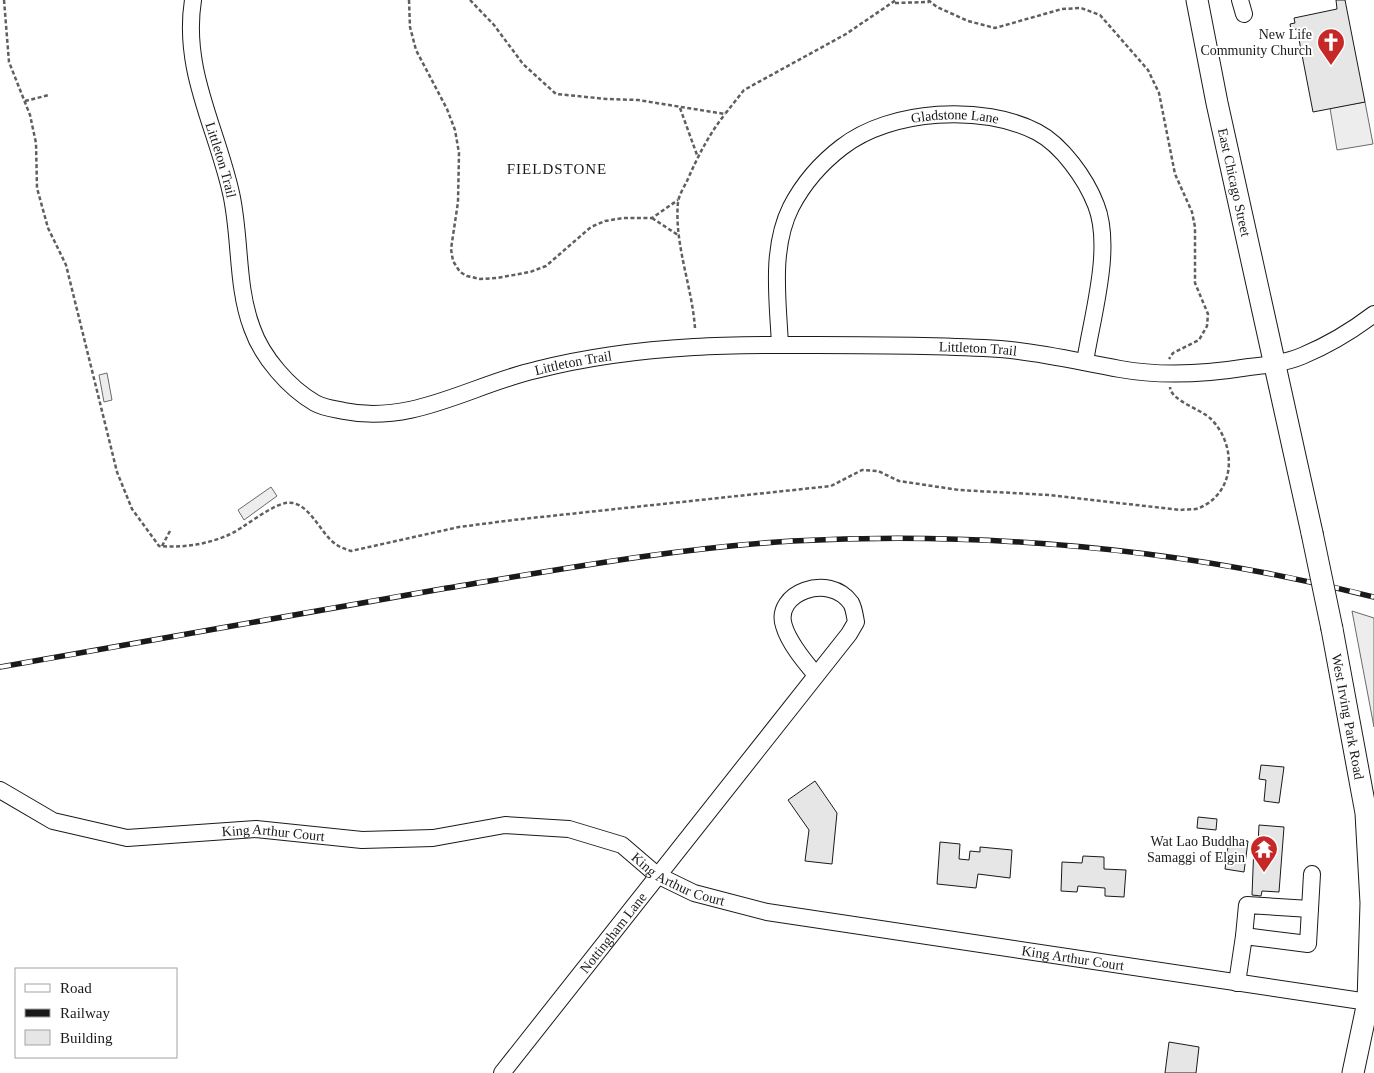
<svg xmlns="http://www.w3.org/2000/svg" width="1374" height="1073" viewBox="0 0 1374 1073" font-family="Georgia,serif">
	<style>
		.built { fill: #ededed; stroke: #6a6a6a }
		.building { fill: #e6e6e6; stroke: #1a1a1a }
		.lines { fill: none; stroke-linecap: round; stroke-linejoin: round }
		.minor-casing { stroke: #1a1a1a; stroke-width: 18 }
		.major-casing { stroke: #1a1a1a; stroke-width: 23 }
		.path { stroke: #5f5f5f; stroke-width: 2.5; stroke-dasharray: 4 2.5; stroke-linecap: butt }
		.minor { stroke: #fff; stroke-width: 16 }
		.major { stroke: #fff; stroke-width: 21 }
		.rail-casing { stroke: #1a1a1a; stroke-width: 5.5 }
		.rail { stroke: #fff; stroke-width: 4; stroke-dasharray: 11; stroke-linecap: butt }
		.major-bridge-casing { stroke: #1a1a1a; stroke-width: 23; stroke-linecap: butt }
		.major-bridge { stroke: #fff; stroke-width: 21 }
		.labels { text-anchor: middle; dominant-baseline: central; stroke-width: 4; stroke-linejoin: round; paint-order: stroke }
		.poi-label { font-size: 14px; fill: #1a1a1a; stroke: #fff; text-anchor: end }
		.street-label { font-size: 14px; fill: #1a1a1a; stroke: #fff }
		.neighbourhood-label { font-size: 15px; letter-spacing: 1px; fill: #1a1a1a; stroke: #fff }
	</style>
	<rect width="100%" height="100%" fill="#fff"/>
	<g class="built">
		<path d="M 1365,102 L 1373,144 L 1337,150 L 1330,108 Z"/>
		<path d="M 107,373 L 112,400 L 104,402 L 99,375 Z"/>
		<path d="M 271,487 L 277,496 L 244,520 L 238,510 Z"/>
		<path d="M 1352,611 L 1374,618 L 1374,727 Z"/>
	</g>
	<g class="building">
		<path d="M 1336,0 L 1345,0 L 1365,102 L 1313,112 L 1297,29 L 1291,30 L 1290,24 L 1295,23 L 1294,18 L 1337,9 Z"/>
		<path d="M 1261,765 L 1284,767 L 1279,803 L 1264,801 L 1266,780 L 1259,779 Z"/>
		<path d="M 815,781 L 837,813 L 832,864 L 805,861 L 809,830 L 788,800 Z"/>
		<path d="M 1198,817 L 1217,819 L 1216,830 L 1197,828 Z"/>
		<path d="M 1259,825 L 1284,827 L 1279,892 L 1262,891 L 1261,896 L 1252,895 L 1254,844 L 1258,844 Z"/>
		<path d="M 1229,839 L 1248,841 L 1244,872 L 1225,869 Z"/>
		<path d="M 940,842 L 960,844 L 959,859 L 969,860 L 970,851 L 980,852 L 980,847 L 1012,850 L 1010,878 L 978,874 L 976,888 L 937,884 Z"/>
		<path d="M 1083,856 L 1104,857 L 1104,869 L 1126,870 L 1124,897 L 1105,896 L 1105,888 L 1078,886 L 1077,892 L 1061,891 L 1062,862 L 1082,863 Z"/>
		<path d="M 1169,1042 L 1199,1047 L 1196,1073 L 1165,1073 Z"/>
	</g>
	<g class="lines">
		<g class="minor-casing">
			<g id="minor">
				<path id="s1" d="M 193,0 C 182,70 216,126 231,193 C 241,237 236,286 252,328 C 262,357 289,388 315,403 C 324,408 335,409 344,411 C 413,425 471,385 536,370 C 587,357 641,350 694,347 C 735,344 776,345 816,345 C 878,345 939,345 1000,349 C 1040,352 1080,362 1120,369 C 1164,377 1206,374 1249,367 C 1267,365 1285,363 1302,356 C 1326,346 1353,330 1374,314"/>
				<path d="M 1240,0 L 1244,14"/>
				<path id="s2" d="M 780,345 C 778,301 770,249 791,207 C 803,184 821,163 842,147 C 891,109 983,104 1037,132 C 1062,145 1086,179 1096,205 C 1113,248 1092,316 1085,362"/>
				<path id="s3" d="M 0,790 L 53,821 L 127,838 L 256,829 L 362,840 L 433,838 L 505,825 L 569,829 L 622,845 L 657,875 L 694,893 L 767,912 L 1368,1002"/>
				<path d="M 1244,936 L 1247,905 L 1310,909"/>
				<path d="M 1237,983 L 1244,936 L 1308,944 L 1312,874"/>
				<path id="s4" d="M 502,1073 L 849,634 L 856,622 C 855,617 854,608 851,603 C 829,572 773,593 784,626 C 789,643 804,661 816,675"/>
			</g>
		</g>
		<g class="major-casing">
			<g id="major">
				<path id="s5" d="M 1197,0 L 1217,103 L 1312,533"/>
				<path id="s6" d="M 1332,629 L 1366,813 L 1371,903 L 1368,1002 L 1353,1073"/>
			</g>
		</g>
		<g class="path">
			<path d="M 4,0 L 9,62 L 30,115 L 36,143 L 37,188 L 48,228 L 66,265 L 117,472 L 132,509 L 159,546 C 181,548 204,545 226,536 C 243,530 276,499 293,503 C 312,507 321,535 337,545 C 341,548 346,549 351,551 L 459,527 L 513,520 L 831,486 L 862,470 L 878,471 L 899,481 L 959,490 L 1049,495 L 1180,510 C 1186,509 1194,510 1199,508 C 1236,493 1237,445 1211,419 C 1201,409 1171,401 1170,387"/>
			<path d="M 409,0 L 410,27 L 416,50 L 447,109 L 455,130 L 459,153 L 458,202 L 451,249 L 453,261 L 460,272 L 467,276 L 480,279 L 497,278 L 530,272 L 546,266 L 591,227 L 605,221 L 623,218 L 652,218 L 678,200"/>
			<path d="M 470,0 L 494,25 L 523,64 L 556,94 L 607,99 L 638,100 L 725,114 L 744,90 L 846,34 L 896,0"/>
			<path d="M 928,0 L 937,7 L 968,21 L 995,28 L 1062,9 L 1081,8 L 1100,15 L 1148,70 L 1159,93 L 1175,174 L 1192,212 L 1195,227 L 1195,283 L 1208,314 L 1207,326 L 1199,340 L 1173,353 L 1169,359"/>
			<path d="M 895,3 L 929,2"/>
			<path d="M 25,101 L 49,95"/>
			<path d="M 680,108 L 697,155"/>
			<path d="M 652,218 L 678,235"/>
			<path d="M 695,328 C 692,286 674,244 678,202 C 679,195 684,187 687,181 C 698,156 708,136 725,114"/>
			<path d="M 162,546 L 170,531"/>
		</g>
		<use href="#minor" class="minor"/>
		<use href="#major" class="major"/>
		<g class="rail-casing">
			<path id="rail" d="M 0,667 C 149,641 298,614 447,588 C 562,569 676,548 792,541 C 988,531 1184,549 1374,597"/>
		</g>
		<use href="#rail" class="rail"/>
		<g class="major-bridge-casing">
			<path id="major-bridge" d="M 1312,533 L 1332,629"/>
		</g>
		<use href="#major-bridge" class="major-bridge"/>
	</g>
	<defs>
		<g id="church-pin" transform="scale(1.4375)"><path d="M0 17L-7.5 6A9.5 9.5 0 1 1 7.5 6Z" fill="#c62828" stroke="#fff"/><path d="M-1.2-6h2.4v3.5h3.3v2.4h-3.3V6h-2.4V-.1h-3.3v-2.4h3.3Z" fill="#fff"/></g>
		<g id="temple-pin" transform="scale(1.4375)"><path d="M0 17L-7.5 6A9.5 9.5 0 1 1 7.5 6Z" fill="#c62828" stroke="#fff"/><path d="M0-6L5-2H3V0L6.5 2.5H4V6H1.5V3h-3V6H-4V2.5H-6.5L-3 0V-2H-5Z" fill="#fff"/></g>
	</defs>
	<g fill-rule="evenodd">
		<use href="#church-pin" x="1331" y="42"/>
		<use href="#temple-pin" x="1264" y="849"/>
	</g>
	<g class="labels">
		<g class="poi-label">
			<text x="1312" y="34">New Life<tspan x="1312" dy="16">Community Church</tspan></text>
			<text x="1245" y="841">Wat Lao Buddha<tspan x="1245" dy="16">Samaggi of Elgin</tspan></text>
		</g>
		<g class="street-label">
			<text stroke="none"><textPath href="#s2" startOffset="339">Gladstone Lane</textPath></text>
			<text stroke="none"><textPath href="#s1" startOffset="164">Littleton Trail</textPath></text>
			<text stroke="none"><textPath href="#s5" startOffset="186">East Chicago Street</textPath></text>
			<text stroke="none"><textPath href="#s1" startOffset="1108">Littleton Trail</textPath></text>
			<text stroke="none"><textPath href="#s1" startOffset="702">Littleton Trail</textPath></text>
			<text stroke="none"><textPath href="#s6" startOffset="89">West Irving Park Road</textPath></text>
			<text stroke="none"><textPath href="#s3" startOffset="284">King Arthur Court</textPath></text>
			<text stroke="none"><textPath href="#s3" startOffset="704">King Arthur Court</textPath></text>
			<text stroke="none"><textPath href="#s4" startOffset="179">Nottingham Lane</textPath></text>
			<text stroke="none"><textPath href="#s3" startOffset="1109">King Arthur Court</textPath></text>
		</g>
		<g class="neighbourhood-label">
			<text x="557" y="169">FIELDSTONE</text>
		</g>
	</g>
	<rect x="15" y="968" width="162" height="90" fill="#ffffff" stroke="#a3a3a3"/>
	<rect x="25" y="984" width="25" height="8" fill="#ffffff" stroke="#a3a3a3"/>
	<text x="60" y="993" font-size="15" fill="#1a1a1a">Road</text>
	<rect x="25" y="1009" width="25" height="8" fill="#1a1a1a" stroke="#a3a3a3"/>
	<text x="60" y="1018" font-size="15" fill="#1a1a1a">Railway</text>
	<rect x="25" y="1030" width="25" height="15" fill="#e6e6e6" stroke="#a3a3a3"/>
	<text x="60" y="1043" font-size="15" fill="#1a1a1a">Building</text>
</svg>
